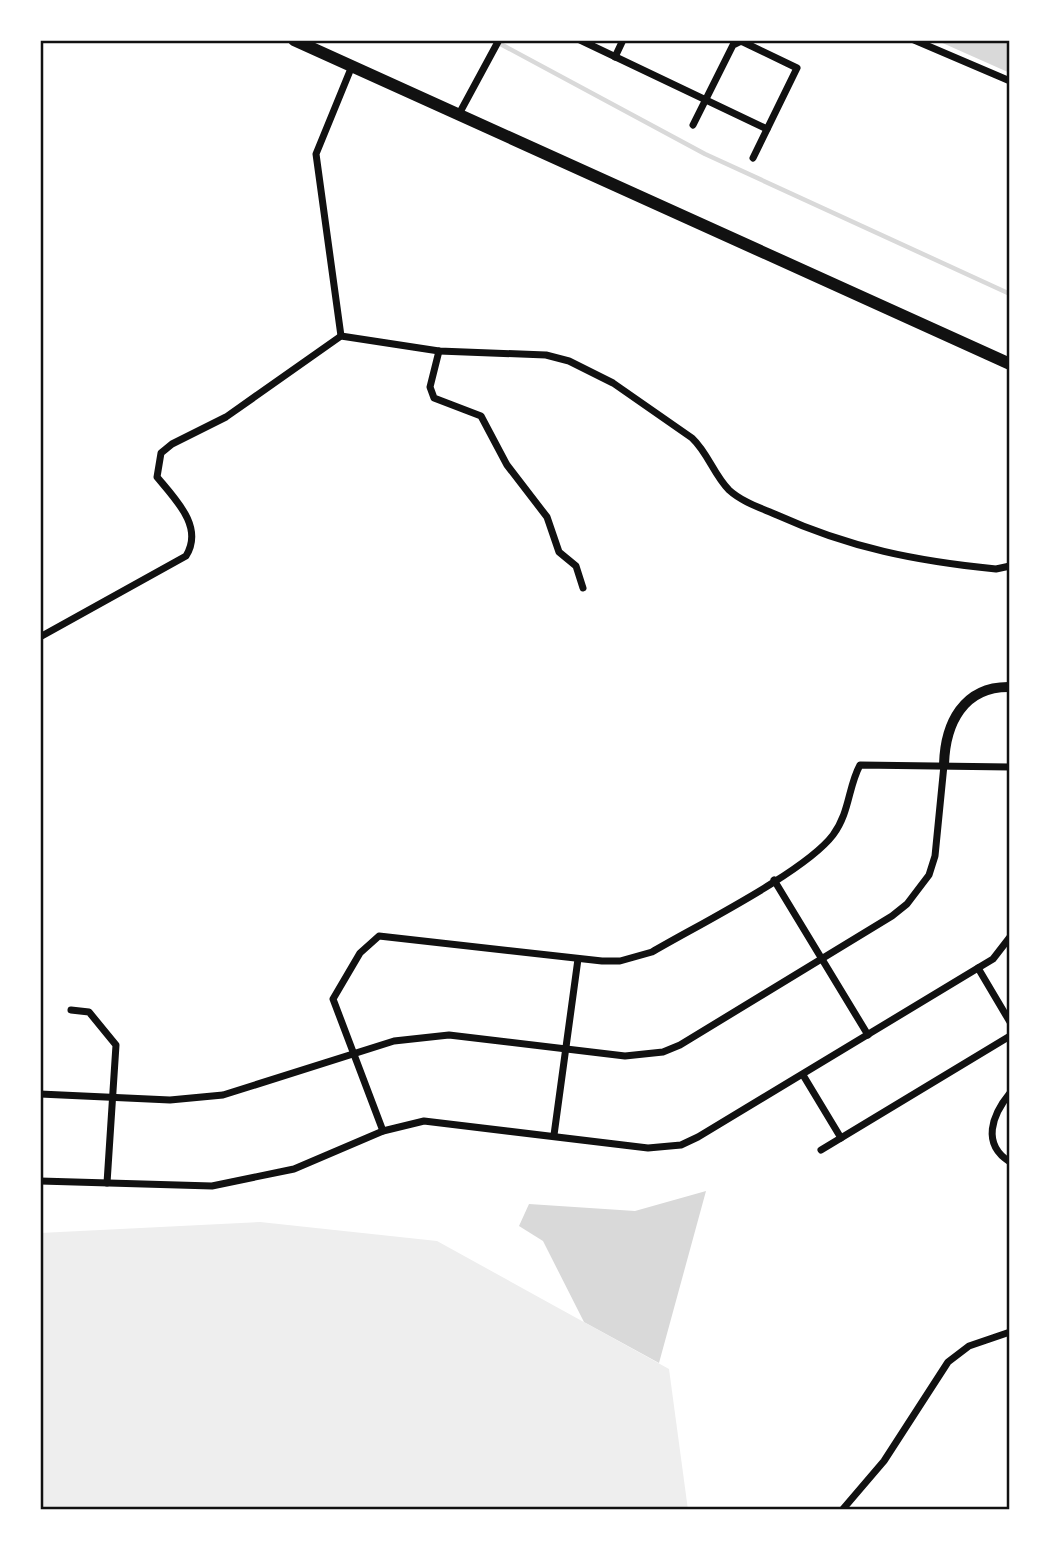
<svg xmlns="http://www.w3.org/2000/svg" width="1050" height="1550" viewBox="0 0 1050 1550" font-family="'Roboto Serif',serif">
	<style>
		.green { fill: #eee }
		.water { fill: #d9d9d9 }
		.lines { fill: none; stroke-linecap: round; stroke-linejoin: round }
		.stream { stroke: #d9d9d9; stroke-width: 4.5 }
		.minor { stroke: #111; stroke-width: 7 }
		.tertiary { stroke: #111; stroke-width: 10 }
		.primary { stroke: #111; stroke-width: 12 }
		.neatline { fill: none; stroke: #111; stroke-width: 2.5 }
	</style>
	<rect width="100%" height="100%" fill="#fff"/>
	<path class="green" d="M 260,1222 L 437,1241 L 669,1369 L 688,1510 L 40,1510 L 40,1233 Z"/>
	<g class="water">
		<path d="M 935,40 L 1010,40 L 1010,73 L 938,41 Z"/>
		<path d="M 706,1191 L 659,1363 L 584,1322 L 543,1241 L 519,1226 L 529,1204 L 635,1211 Z"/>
	</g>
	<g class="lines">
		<path class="stream" d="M 493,40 L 705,154 L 1010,294"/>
		<g class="minor">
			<path d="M 580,40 L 767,129"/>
			<path d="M 914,40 L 1010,81"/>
			<path d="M 615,57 L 623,40"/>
			<path d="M 459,114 L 499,40"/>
			<path d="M 693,125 L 733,45 L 741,41 L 797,68 L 753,158"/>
			<path d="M 341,336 L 316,154 L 352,66"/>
			<path d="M 439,351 L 430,387 L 434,398 L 481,416 L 507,465 L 547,517 L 559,552 L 576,566 L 583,588"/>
			<path d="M 40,637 L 186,556 C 204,527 176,500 157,477 L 161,453 L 172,444 L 226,417 L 341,336 L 439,351 L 546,355 L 569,361 L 613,383 L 692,438 C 708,453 714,475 729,490 C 742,502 761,508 777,515 C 850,548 916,561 996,569 L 1010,566"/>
			<path d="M 774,880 L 868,1035"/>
			<path d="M 978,968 L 1010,1022"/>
			<path d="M 71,1010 L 89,1012 L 116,1045 L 107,1183"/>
			<path d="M 803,1075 L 841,1138"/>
			<path d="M 1010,1093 C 992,1115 981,1144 1010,1162"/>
			<path d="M 40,1094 L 170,1100 L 223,1095 L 394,1041 L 449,1035 L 625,1056 L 663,1052 L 680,1045 L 892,916 L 907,904 L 929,875 L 935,856 L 944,765"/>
			<path d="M 383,1131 L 333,999 L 360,953 L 379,936 L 602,961 L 620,961 L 652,952 C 696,926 805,872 833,835 C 850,812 848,787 860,765 L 1010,767"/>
			<path d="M 554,1135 L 578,959"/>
			<path d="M 821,1150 L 1010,1036"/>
			<path d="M 40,1181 L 212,1186 L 294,1169 L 383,1131 L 424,1121 L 648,1148 L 681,1145 L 698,1137 L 978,968 L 993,959 L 1010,937"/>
			<path d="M 843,1509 L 884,1461 L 948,1362 L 969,1346 L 1010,1332"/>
		</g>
		<path class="tertiary" d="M 944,765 C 945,724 963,686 1010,687"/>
		<path class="primary" d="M 294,40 L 1010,364"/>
	</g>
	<rect width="1050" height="1550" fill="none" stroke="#ffffff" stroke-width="84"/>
	<rect x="42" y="42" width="966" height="1466" class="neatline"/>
</svg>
